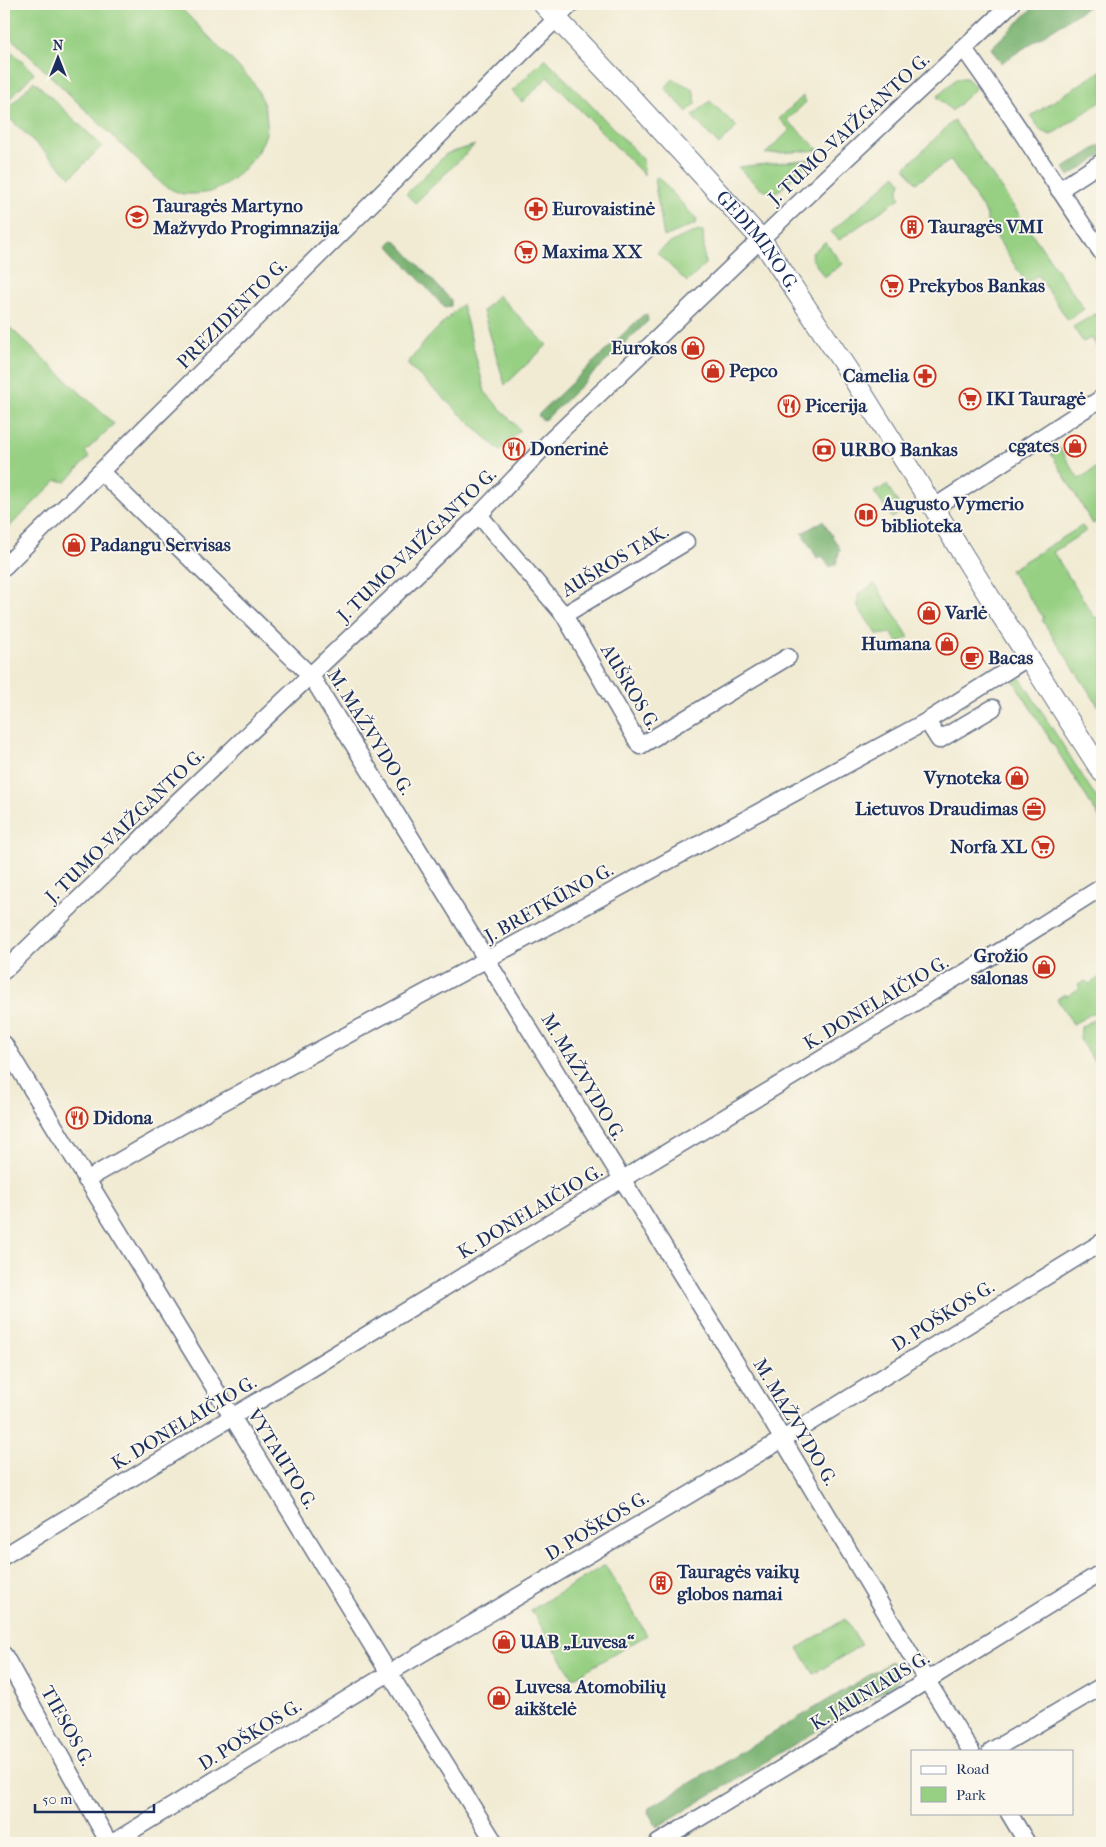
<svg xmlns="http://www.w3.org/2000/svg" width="1106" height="1847" viewBox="0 0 1106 1847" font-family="'IM FELL French Canon',serif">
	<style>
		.green { fill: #97d083; stroke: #598070 }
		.forest { fill: #79b271; stroke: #4a7068 }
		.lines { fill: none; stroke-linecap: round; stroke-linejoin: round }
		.minor-casing { stroke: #667187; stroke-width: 19 }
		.major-casing { stroke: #667187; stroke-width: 22 }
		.minor { stroke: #fff; stroke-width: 16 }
		.major { stroke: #fff; stroke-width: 20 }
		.labels { text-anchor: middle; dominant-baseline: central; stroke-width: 4; stroke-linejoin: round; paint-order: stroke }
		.street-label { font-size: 19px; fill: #1b2f5e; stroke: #fbf7ec }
		.poi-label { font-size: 19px; font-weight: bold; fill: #1b2f5e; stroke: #fbf7ec; text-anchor: start }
	</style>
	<rect width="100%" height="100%" fill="#fbf7ec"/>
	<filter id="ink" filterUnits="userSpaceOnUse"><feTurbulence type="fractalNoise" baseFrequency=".02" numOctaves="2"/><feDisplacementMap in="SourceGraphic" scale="10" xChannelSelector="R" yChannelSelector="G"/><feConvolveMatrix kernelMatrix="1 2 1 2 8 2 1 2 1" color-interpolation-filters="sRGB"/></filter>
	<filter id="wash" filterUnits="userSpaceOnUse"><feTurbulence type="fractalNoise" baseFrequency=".0096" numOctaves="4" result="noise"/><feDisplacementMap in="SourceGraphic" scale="20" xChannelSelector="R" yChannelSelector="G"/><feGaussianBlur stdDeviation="1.12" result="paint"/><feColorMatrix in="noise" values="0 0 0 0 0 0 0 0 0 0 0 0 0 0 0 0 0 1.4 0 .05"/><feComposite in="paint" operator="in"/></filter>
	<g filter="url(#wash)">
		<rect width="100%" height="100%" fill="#f1ebd3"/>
		<g class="green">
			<path d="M 4,4 L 177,4 L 253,82 C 261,95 267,110 267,125 C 267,149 236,181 215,190 C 208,194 193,194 185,194 C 178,194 170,188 163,185 L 4,31 Z"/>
			<path d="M 4,44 L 34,73 L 4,105 Z"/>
			<path d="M 545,58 L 643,159 L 644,175 L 548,77 L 522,102 L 512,91 Z"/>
			<path d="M 1102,70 L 1102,101 L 1051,135 L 1041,131 L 1031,116 Z"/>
			<path d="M 957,78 L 967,78 L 976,88 L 952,111 L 937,97 Z"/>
			<path d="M 673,79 L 693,89 L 696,103 L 687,112 L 665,88 Z"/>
			<path d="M 34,81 L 102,146 L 71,177 L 4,113 Z"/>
			<path d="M 803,96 L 806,102 L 787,120 L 819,150 L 765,154 L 790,130 L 779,119 Z"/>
			<path d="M 710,101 L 737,127 L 719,145 L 692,116 Z"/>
			<path d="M 954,120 L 1084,309 L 1068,320 L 1038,275 L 1026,283 L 987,222 L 987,215 L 951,160 L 916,183 L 905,168 Z"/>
			<path d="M 475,145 L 415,203 L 406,194 L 446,154 Z"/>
			<path d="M 813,159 L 780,190 C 763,198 749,177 738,167 Z"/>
			<path d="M 896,175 L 901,182 L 898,193 L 900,198 L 839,240 L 831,232 Z"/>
			<path d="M 658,177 L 697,220 L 695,224 L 664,237 L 654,179 Z"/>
			<path d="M 703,231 L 705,265 L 687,282 L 657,253 C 668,243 688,232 703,231 Z"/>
			<path d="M 825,242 L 843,264 L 824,277 L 811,257 L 812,253 Z"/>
			<path d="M 498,295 L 547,345 L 505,385 L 483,311 Z"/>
			<path d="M 462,304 L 485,392 L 520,430 L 500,451 L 407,364 L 428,338 Z"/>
			<path d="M 1102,310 L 1102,353 L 1091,338 L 1083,342 L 1073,327 Z"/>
			<path d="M 4,322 L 114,424 L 85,452 L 89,457 L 66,482 L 57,480 L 4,532 Z"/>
			<path d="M 1059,447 L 1079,479 L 1102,464 L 1102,518 L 1093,524 L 1050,452 Z"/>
			<path d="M 887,485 L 903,511 L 892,518 L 874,492 Z"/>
			<path d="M 1082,526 L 1086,531 L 1053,552 L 1095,618 L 1102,614 L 1102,705 L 1099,707 L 1042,620 L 1044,618 L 1010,570 Z"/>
			<path d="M 875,584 L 909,637 L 898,643 L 891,633 L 878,635 L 858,608 L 858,594 Z"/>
			<path d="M 1011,677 L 1021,679 L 1102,807 L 1102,822 Z"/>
			<path d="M 1102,976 L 1102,1008 L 1073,1024 L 1057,999 L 1065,994 L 1067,996 L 1080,988 L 1078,985 L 1086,981 L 1089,984 Z"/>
			<path d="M 1102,1015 L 1102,1044 L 1094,1049 L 1102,1062 L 1102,1073 L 1080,1040 L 1081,1027 Z"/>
			<path d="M 605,1565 L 647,1635 L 573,1678 L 531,1610 Z"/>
			<path d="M 845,1619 L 861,1645 L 814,1674 L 798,1648 Z"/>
		</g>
		<g class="forest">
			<path d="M 1037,4 L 1092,4 L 1001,63 L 991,48 Z"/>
			<path d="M 1102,144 L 1102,155 L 1069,176 L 1064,168 Z"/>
			<path d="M 393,240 L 396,241 L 451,300 L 451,306 L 445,308 L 389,246 L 389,244 Z"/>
			<path d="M 643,315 L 647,315 L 648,321 L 547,418 L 543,420 L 538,416 L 540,413 Z"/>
			<path d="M 823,521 L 840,549 L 836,564 L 830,567 L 822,556 L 817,558 L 802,533 Z"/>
			<path d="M 891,1662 L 897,1666 L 900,1676 L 898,1682 L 657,1827 L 648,1812 L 649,1808 Z"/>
		</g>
	</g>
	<g filter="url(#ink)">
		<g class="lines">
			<g class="minor-casing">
				<g id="minor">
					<path d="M 964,49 C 1012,115 1055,185 1102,253"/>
					<path d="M 1059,190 L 1102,162"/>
					<path d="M 101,472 L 311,676 L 770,1418 L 912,1657 L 971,1751"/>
					<path d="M 933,508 L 1102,398"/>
					<path d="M 479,515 L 564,615 L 640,746 L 788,657"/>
					<path d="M 4,567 L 375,200 L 571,4"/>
					<path d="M 564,615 L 686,542"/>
					<path d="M 927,721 L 939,740 L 993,708"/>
					<path d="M 4,971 L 137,843 L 176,803 L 479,515 L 548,443 L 783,218 L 1011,4"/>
					<path d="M 4,1044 L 389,1673 L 495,1843"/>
					<path d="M 86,1180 L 214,1107 L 927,721 L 1029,657"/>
					<path d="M 4,1556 L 606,1189 L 1012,944 L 1102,887"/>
					<path d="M 4,1655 L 109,1843"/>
					<path d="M 991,1751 L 1102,1686"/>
					<path d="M 1009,1813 L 1027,1843"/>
					<path d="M 112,1843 L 389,1673 L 783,1439 L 1102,1242"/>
					<path d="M 658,1843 L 910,1691 L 1102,1572"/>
				</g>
			</g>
			<g class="major-casing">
				<g id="major">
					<path id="s1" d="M 543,4 L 627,93 L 761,239 L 851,375 L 980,582 L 1102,772"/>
				</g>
			</g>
			<use href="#minor" class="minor"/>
			<use href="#major" class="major"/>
		</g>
	</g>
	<defs>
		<g id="pharmacy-ring" transform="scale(1.125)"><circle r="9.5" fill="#fbf7ec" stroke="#c8321e" stroke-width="1.5"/><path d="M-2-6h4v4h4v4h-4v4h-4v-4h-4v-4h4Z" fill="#c8321e"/></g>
		<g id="school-ring" transform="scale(1.125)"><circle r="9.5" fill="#fbf7ec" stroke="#c8321e" stroke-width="1.5"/><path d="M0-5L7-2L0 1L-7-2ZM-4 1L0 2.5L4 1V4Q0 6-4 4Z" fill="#c8321e"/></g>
		<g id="building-ring" transform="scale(1.125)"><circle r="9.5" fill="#fbf7ec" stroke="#c8321e" stroke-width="1.5"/><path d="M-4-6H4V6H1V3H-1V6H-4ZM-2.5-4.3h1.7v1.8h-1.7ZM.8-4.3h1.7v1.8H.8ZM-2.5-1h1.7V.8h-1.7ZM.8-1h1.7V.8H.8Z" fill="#c8321e"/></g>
		<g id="supermarket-ring" transform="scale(1.125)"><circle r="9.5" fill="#fbf7ec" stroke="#c8321e" stroke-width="1.5"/><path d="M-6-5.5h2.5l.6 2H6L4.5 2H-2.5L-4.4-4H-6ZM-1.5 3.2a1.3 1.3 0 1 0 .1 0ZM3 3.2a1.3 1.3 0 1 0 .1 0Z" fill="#c8321e"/></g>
		<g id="shop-ring" transform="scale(1.125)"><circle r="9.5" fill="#fbf7ec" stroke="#c8321e" stroke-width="1.5"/><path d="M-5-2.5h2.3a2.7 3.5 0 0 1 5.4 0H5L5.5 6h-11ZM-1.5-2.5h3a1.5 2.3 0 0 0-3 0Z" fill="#c8321e"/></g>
		<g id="restaurant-ring" transform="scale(1.125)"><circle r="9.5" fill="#fbf7ec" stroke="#c8321e" stroke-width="1.5"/><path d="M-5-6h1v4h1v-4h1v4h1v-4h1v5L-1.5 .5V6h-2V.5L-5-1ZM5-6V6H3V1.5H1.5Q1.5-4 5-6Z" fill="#c8321e"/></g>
		<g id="bank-ring" transform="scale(1.125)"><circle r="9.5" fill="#fbf7ec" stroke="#c8321e" stroke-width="1.5"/><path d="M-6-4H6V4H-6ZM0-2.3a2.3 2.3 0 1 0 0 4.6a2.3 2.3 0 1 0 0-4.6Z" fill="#c8321e"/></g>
		<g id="library-ring" transform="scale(1.125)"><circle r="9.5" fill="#fbf7ec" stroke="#c8321e" stroke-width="1.5"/><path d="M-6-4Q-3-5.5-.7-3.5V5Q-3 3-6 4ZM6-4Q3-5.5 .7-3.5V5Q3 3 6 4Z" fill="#c8321e"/></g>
		<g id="cafe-ring" transform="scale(1.125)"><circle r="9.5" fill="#fbf7ec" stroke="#c8321e" stroke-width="1.5"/><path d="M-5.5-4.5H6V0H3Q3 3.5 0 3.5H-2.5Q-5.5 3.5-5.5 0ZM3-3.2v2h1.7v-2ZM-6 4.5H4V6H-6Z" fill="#c8321e"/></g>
		<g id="office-ring" transform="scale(1.125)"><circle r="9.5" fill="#fbf7ec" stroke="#c8321e" stroke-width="1.5"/><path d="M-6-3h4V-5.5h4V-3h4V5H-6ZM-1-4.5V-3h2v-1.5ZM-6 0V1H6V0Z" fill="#c8321e"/></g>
	</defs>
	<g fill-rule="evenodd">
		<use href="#pharmacy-ring" x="536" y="209"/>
		<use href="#school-ring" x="137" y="217"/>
		<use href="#building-ring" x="912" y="227"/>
		<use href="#supermarket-ring" x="526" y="252"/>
		<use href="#supermarket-ring" x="892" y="286"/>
		<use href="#shop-ring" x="693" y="348"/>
		<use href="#shop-ring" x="713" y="371"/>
		<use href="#pharmacy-ring" x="925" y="376"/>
		<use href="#supermarket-ring" x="970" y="399"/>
		<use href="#restaurant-ring" x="789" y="406"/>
		<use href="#shop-ring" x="1075" y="446"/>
		<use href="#restaurant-ring" x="514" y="449"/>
		<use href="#bank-ring" x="824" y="450"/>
		<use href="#library-ring" x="866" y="515"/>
		<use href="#shop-ring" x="74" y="545"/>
		<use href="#shop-ring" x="929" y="613"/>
		<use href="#shop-ring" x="947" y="644"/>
		<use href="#cafe-ring" x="972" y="658"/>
		<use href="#shop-ring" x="1017" y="778"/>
		<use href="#office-ring" x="1034" y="809"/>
		<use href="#supermarket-ring" x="1043" y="847"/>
		<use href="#shop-ring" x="1044" y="967"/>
		<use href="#restaurant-ring" x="77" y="1118"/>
		<use href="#building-ring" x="661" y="1583"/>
		<use href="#shop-ring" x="504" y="1642"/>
		<use href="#shop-ring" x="499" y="1698"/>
	</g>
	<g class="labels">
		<g class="street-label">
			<text transform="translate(849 129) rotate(-43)">J. TUMO-VAIŽGANTO G.</text>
			<text stroke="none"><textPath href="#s1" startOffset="320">GEDIMINO G.</textPath></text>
			<text transform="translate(232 314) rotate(-45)">PREZIDENTO G.</text>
			<text transform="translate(417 545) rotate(-44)">J. TUMO-VAIŽGANTO G.</text>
			<text transform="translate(615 561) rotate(-31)">AUŠROS TAK.</text>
			<text transform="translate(630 687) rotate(59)">AUŠROS G.</text>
			<text transform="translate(370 732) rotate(58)">M. MAŽVYDO G.</text>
			<text transform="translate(125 826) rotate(-44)">J. TUMO-VAIŽGANTO G.</text>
			<text transform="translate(549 903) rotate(-29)">J. BRETKŪNO G.</text>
			<text transform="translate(876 1003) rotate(-31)">K. DONELAIČIO G.</text>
			<text transform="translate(583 1077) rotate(59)">M. MAŽVYDO G.</text>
			<text transform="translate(530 1212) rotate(-31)">K. DONELAIČIO G.</text>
			<text transform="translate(943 1316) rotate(-32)">D. POŠKOS G.</text>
			<text transform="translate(795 1422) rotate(59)">M. MAŽVYDO G.</text>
			<text transform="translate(184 1423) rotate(-31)">K. DONELAIČIO G.</text>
			<text transform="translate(282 1459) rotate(58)">VYTAUTO G.</text>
			<text transform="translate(597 1526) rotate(-31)">D. POŠKOS G.</text>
			<text transform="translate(870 1691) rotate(-31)">K. JAUNIAUS G.</text>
			<text transform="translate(67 1726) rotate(61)">TIESOS G.</text>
			<text transform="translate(250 1735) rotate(-32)">D. POŠKOS G.</text>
		</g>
		<g class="poi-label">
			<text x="153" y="206">Tauragės Martyno<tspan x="153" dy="22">Mažvydo Progimnazija</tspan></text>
			<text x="552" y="209">Eurovaistinė</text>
			<text x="928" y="227">Tauragės VMI</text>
			<text x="542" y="252">Maxima XX</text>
			<text x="908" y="286">Prekybos Bankas</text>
			<text x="677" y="348" text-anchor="end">Eurokos</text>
			<text x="729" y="371">Pepco</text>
			<text x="909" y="376" text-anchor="end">Camelia</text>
			<text x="986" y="399">IKI Tauragė</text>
			<text x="805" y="406">Picerija</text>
			<text x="1059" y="446" text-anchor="end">cgates</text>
			<text x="530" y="449">Donerinė</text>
			<text x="840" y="450">URBO Bankas</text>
			<text x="882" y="504">Augusto Vymerio<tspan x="882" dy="22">biblioteka</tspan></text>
			<text x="90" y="545">Padangu Servisas</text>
			<text x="945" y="613">Varlė</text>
			<text x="931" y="644" text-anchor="end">Humana</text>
			<text x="988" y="658">Bacas</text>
			<text x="1001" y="778" text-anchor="end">Vynoteka</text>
			<text x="1018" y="809" text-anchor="end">Lietuvos Draudimas</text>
			<text x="1027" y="847" text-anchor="end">Norfa XL</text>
			<text x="1028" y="956" text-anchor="end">Grožio<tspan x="1028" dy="22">salonas</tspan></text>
			<text x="93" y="1118">Didona</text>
			<text x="677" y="1572">Tauragės vaikų<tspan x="677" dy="22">globos namai</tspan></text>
			<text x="520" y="1642">UAB „Luvesa“</text>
			<text x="515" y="1687">Luvesa Atomobilių<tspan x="515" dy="22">aikštelė</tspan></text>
		</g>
	</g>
	<rect width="1106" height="1847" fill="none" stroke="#fbf7ec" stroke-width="20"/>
	<rect x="911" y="1750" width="162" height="65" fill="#fbf7ec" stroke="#a1a7b3"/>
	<rect x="921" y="1766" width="25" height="8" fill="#ffffff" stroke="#a1a7b3"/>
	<text x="956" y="1774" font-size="15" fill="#1b2f5e">Road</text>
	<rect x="921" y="1787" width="25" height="15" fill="#97d083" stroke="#a1a7b3"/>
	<text x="956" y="1800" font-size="15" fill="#1b2f5e">Park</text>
	<g transform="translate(58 58)" stroke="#fbf7ec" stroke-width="4" paint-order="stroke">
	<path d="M0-4L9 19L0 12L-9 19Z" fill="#1b2f5e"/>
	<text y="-8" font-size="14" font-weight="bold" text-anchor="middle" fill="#1b2f5e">N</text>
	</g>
	<path d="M35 1804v8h119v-8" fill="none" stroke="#1b2f5e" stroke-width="2.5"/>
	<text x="42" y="1804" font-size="15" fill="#1b2f5e" stroke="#fbf7ec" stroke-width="4" paint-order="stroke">50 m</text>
</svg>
